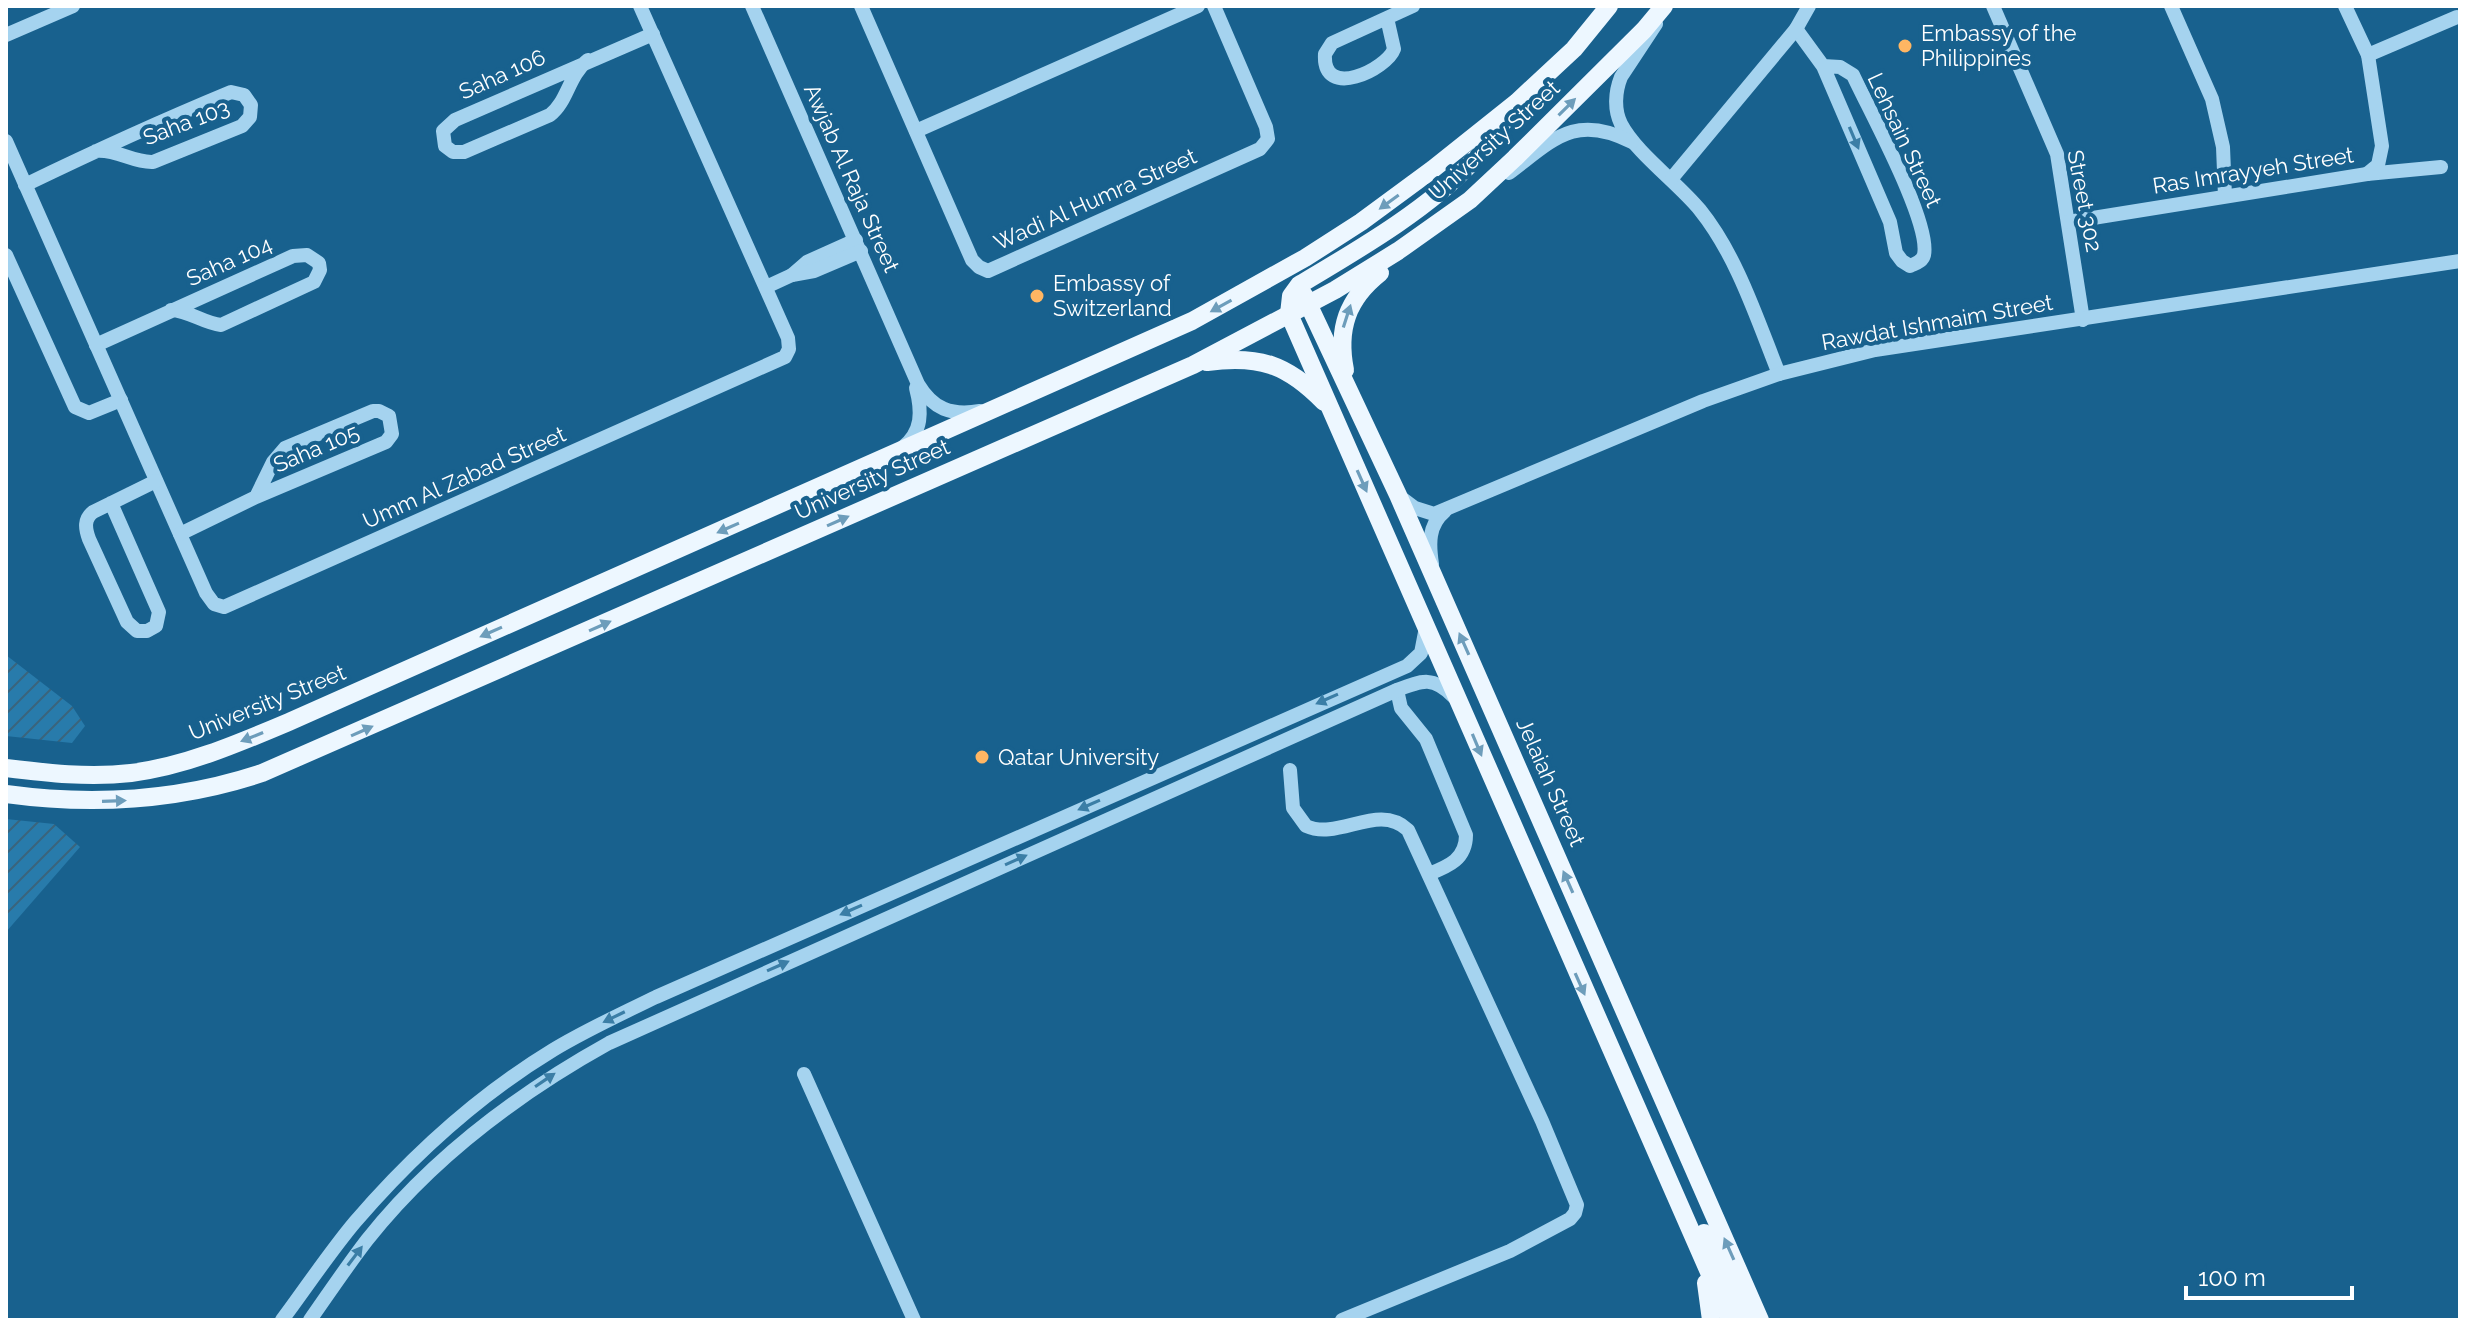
<svg xmlns="http://www.w3.org/2000/svg" width="2466" height="1326" viewBox="0 0 2466 1326" font-family="Raleway,sans-serif">
	<style>
		.garden { fill: url(#garden-furrows) }
		.lines { fill: none; stroke-linecap: round; stroke-linejoin: round }
		.minor { stroke: #a5d3ef; stroke-width: 14 }
		.major { stroke: #edf7ff; stroke-width: 18 }
		.oneway { fill: #6d9dbb }
		.oneway2 { fill: #3b7ea6 }
		.poi-dot { fill: #ffb663; stroke: #18618e; stroke-width: 3 }
		.labels { text-anchor: middle; dominant-baseline: central; stroke-width: 8; stroke-linejoin: round; paint-order: stroke }
		.poi-label { font-size: 22px; fill: #fff; stroke: #18618e; text-anchor: start }
		.street-label { font-size: 22px; fill: #fff; stroke: #18618e }
	</style>
	<defs>
		<pattern id="garden-furrows" width="10" height="10" patternUnits="userSpaceOnUse" patternTransform="scale(2)"><rect width="10" height="10" fill="#287bab"/><path d="M-1 1l2-2M0 10L10 0M9 11l2-2" fill="none" stroke="#3a647c"/></pattern>
	</defs>
	<rect width="100%" height="100%" fill="#18618e"/>
	<g class="garden">
		<path d="M 6,655 L 72,706 L 85,726 L 72,743 L 6,736 Z"/>
		<path d="M 6,819 L 54,824 L 80,847 L 6,932 Z"/>
	</g>
	<g class="lines">
		<g class="minor">
			<path d="M 752,6 L 918,384 C 933,409 951,416 980,411"/>
			<path d="M 861,6 L 972,260 L 979,267 L 988,271 L 1260,149 L 1268,139 L 1266,127 L 1214,6"/>
			<path d="M 1993,6 L 2057,154 L 2083,320"/>
			<path d="M 2171,6 L 2212,99 L 2223,147 L 2225,196"/>
			<path d="M 2345,6 L 2368,55 L 2382,146 L 2378,165 L 2367,174"/>
			<path d="M 1387,18 L 1394,49 C 1387,69 1322,101 1325,54 L 1332,43 L 1413,6"/>
			<path d="M 1656,24 L 1621,77 C 1615,92 1614,110 1621,124 C 1636,153 1678,183 1700,210 C 1737,256 1757,319 1779,374"/>
			<path d="M 1796,29 L 1823,66 L 1890,222 L 1896,253 L 1902,261 L 1910,266 C 1916,263 1922,262 1924,255 C 1931,222 1869,110 1853,75 L 1840,67 L 1823,66"/>
			<path d="M 6,35 L 73,6"/>
			<path d="M 2368,55 L 2457,17"/>
			<path d="M 588,60 C 568,76 568,101 550,115 L 464,152 L 453,152 L 445,146 L 443,131 L 455,120 L 653,34"/>
			<path d="M 916,131 L 1198,6"/>
			<path d="M 6,141 L 206,593 L 214,604 L 224,607 L 785,357 L 789,349 L 788,338 L 640,6"/>
			<path d="M 1509,173 C 1554,139 1575,113 1632,142"/>
			<path d="M 1672,178 L 1796,29 L 1809,6"/>
			<path d="M 25,185 C 93,152 161,121 231,92 L 244,95 L 251,105 L 250,117 L 242,126 L 153,162 C 133,163 117,149 96,151"/>
			<path d="M 2068,222 L 2367,174 L 2441,167"/>
			<path d="M 6,255 L 75,407 L 89,413 L 121,400"/>
			<path d="M 792,275 L 807,262 L 856,240"/>
			<path d="M 766,287 L 792,275 L 814,271 L 861,251"/>
			<path d="M 96,345 L 293,256 L 307,255 L 319,263 L 320,270 L 314,282 L 221,325 C 203,323 190,311 171,310"/>
			<path d="M 902,448 C 923,432 922,411 916,388"/>
			<path d="M 1399,496 L 1415,508 L 1434,514 L 1703,401 L 1779,374 L 1875,350 L 2460,261"/>
			<path d="M 111,503 L 159,612 L 156,626 L 147,631 L 137,631 L 127,622 L 89,539 C 85,528 84,519 93,512 L 156,481"/>
			<path d="M 180,534 L 256,497 L 386,442 L 392,434 L 389,416 L 379,411 L 373,411 L 285,448 L 273,462 L 256,497"/>
			<path d="M 1432,564 C 1429,544 1428,525 1445,511"/>
			<path d="M 1397,690 L 1401,708 L 1426,739 L 1466,835 C 1466,859 1449,866 1429,874"/>
			<path d="M 1290,770 L 1293,808 L 1306,826 C 1339,841 1378,802 1408,830 L 1542,1121 L 1577,1205 L 1575,1213 L 1570,1219 L 1510,1251 L 1342,1320"/>
			<path d="M 804,1074 L 914,1320"/>
			<path d="M 282,1320 C 306,1288 329,1253 355,1222 C 411,1157 479,1095 553,1050 C 586,1030 621,1014 656,997 L 1407,666 L 1421,653 L 1426,627"/>
			<path d="M 310,1320 C 329,1293 347,1266 367,1240 C 432,1158 519,1093 609,1043 L 1397,690 C 1423,680 1433,676 1454,697"/>
		</g>
		<g class="major">
			<path d="M 1504,121 C 1494,134 1486,149 1474,160 C 1429,209 1356,251 1299,285 L 1291,296 L 1289,314 L 1730,1320"/>
			<path d="M 1304,295 L 1398,495 L 1760,1320"/>
			<path d="M 1207,362 C 1259,355 1287,364 1324,402"/>
			<path d="M 1345,370 C 1337,329 1347,299 1380,273"/>
			<path d="M 6,768 C 47,773 89,778 131,773 C 186,766 239,743 291,721 L 1192,321 L 1305,258 L 1361,222 L 1433,169 L 1517,102 L 1574,49 L 1609,6"/>
			<path d="M 6,794 C 94,806 178,801 262,773 L 1193,365 L 1335,290 L 1398,251 L 1470,200 L 1515,158 L 1644,30 L 1664,6"/>
			<path d="M 1704,1233 L 1743,1320"/>
			<path d="M 1706,1283 L 1711,1320"/>
		</g>
	</g>
	<defs><path id="oneway-solid" d="M-6-.8H1V-3.2L6.5 0L1 3.2V.8H-6Z" transform="scale(2)"/></defs>
	<g class="oneway">
		<use href="#oneway-solid" transform="translate(1567 107) rotate(-45)"/>
		<use href="#oneway-solid" transform="translate(1389 202) rotate(144)"/>
		<use href="#oneway-solid" transform="translate(1221 306) rotate(151)"/>
		<use href="#oneway-solid" transform="translate(1347 316) rotate(-72)"/>
		<use href="#oneway-solid" transform="translate(1362 481) rotate(66)"/>
		<use href="#oneway-solid" transform="translate(838 521) rotate(-24)"/>
		<use href="#oneway-solid" transform="translate(728 528) rotate(156)"/>
		<use href="#oneway-solid" transform="translate(600 626) rotate(-24)"/>
		<use href="#oneway-solid" transform="translate(491 632) rotate(156)"/>
		<use href="#oneway-solid" transform="translate(1464 644) rotate(-114)"/>
		<use href="#oneway-solid" transform="translate(362 731) rotate(-24)"/>
		<use href="#oneway-solid" transform="translate(252 737) rotate(158)"/>
		<use href="#oneway-solid" transform="translate(1477 745) rotate(67)"/>
		<use href="#oneway-solid" transform="translate(114 801) rotate(-2)"/>
		<use href="#oneway-solid" transform="translate(1568 882) rotate(-114)"/>
		<use href="#oneway-solid" transform="translate(1580 984) rotate(66)"/>
		<use href="#oneway-solid" transform="translate(1729 1249) rotate(-114)"/>
	</g>
	<g class="oneway2">
		<use href="#oneway-solid" transform="translate(1854 138) rotate(67)"/>
		<use href="#oneway-solid" transform="translate(1327 699) rotate(156)"/>
		<use href="#oneway-solid" transform="translate(1089 805) rotate(156)"/>
		<use href="#oneway-solid" transform="translate(1016 860) rotate(-24)"/>
		<use href="#oneway-solid" transform="translate(851 910) rotate(156)"/>
		<use href="#oneway-solid" transform="translate(778 966) rotate(-24)"/>
		<use href="#oneway-solid" transform="translate(614 1017) rotate(154)"/>
		<use href="#oneway-solid" transform="translate(545 1080) rotate(-34)"/>
		<use href="#oneway-solid" transform="translate(355 1256) rotate(-53)"/>
	</g>
	<g class="poi-dot">
		<circle cx="1905" cy="46" r="8"/>
		<circle cx="1037" cy="296" r="8"/>
		<circle cx="982" cy="757" r="8"/>
	</g>
	<g class="labels">
		<g class="poi-label">
			<text x="1921" y="33">Embassy of the<tspan x="1921" dy="25">Philippines</tspan></text>
			<text x="1053" y="283">Embassy of<tspan x="1053" dy="25">Switzerland</tspan></text>
			<text x="998" y="757">Qatar University</text>
		</g>
		<g class="street-label">
			<text transform="translate(502 74) rotate(-24)">Saha 106</text>
			<text transform="translate(186 122) rotate(-21)">Saha 103</text>
			<text transform="translate(1494 140) rotate(-42)">University Street</text>
			<text transform="translate(1905 140) rotate(65)">Lehsain Street</text>
			<text transform="translate(2253 170) rotate(-9)">Ras Imrayyeh Street</text>
			<text transform="translate(852 178) rotate(66)">Awjab Al Raja Street</text>
			<text transform="translate(1095 199) rotate(-24)">Wadi Al Humra Street</text>
			<text transform="translate(2085 201) rotate(79)">Street 302</text>
			<text transform="translate(229 261) rotate(-24)">Saha 104</text>
			<text transform="translate(1937 322) rotate(-10)">Rawdat Ishmaim Street</text>
			<text transform="translate(316 448) rotate(-23)">Saha 105</text>
			<text transform="translate(464 477) rotate(-24)">Umm Al Zabad Street</text>
			<text transform="translate(872 479) rotate(-24)">University Street</text>
			<text transform="translate(267 702) rotate(-22)">University Street</text>
			<text transform="translate(1551 782) rotate(66)">Jelaiah Street</text>
		</g>
	</g>
	<rect width="2466" height="1326" fill="none" stroke="#ffffff" stroke-width="16"/>
	<path d="M2186 1286v12h166v-12" fill="none" stroke="#ffffff" stroke-width="4"/>
	<text x="2198" y="1286" font-size="24" fill="#ffffff" stroke="#18618e" stroke-width="6" paint-order="stroke">100 m</text>
</svg>
